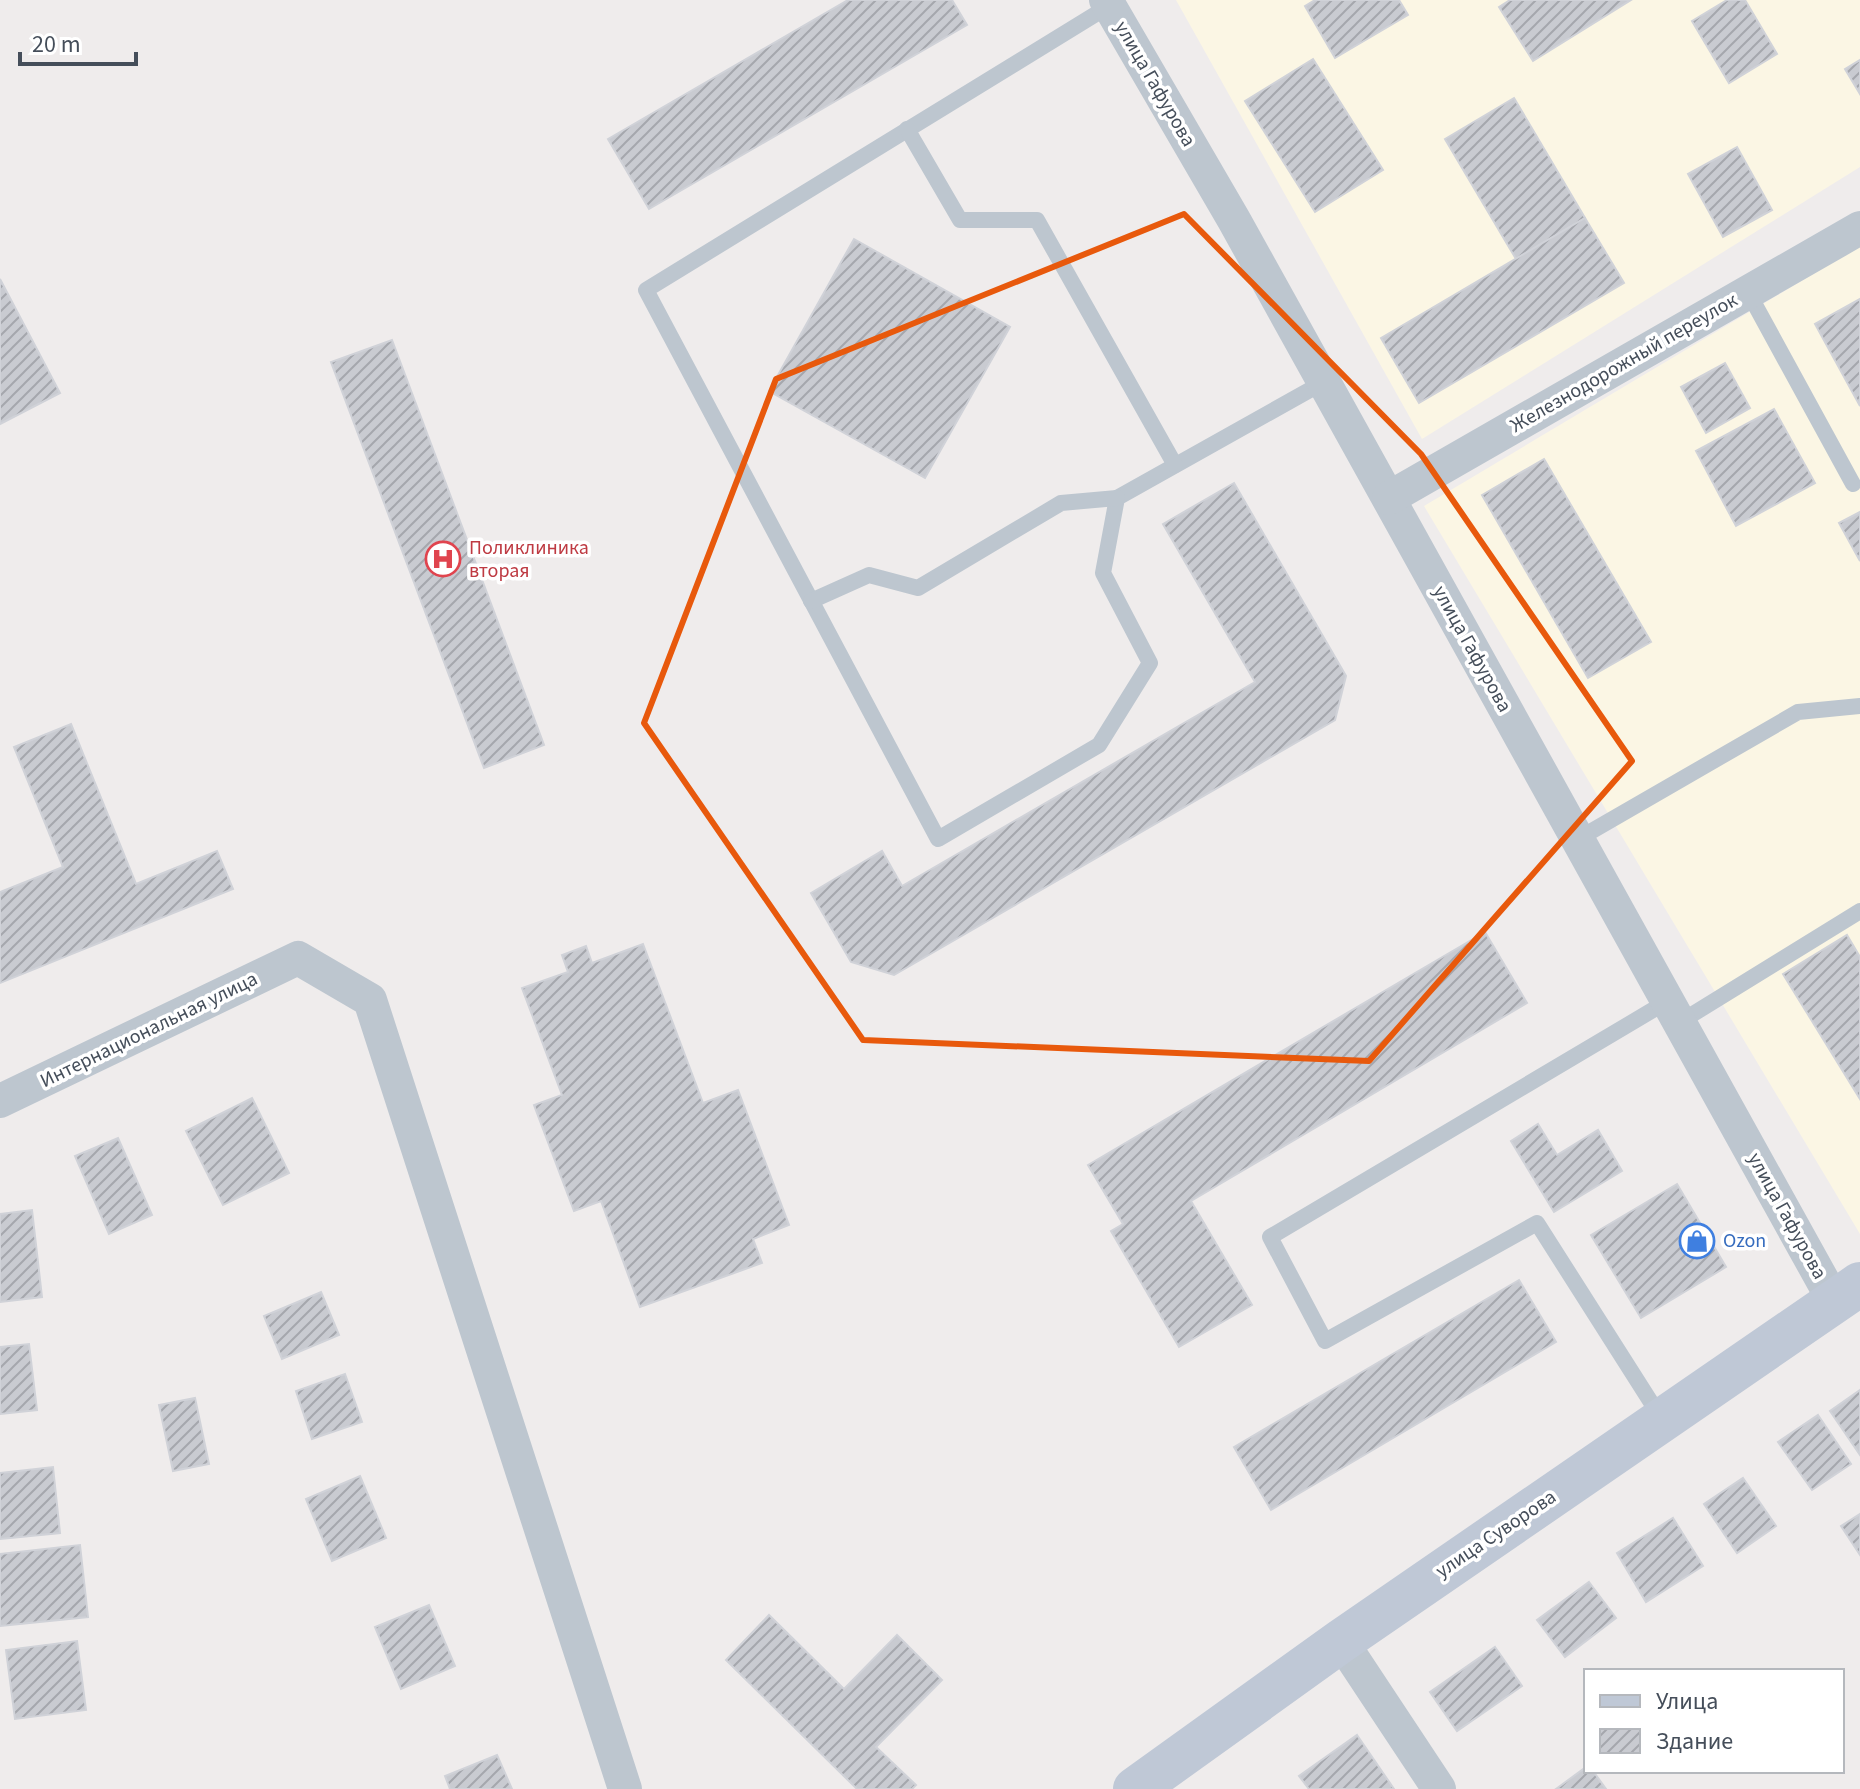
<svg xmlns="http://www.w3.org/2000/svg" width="1860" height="1789" viewBox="0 0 1860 1789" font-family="'Source Sans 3',sans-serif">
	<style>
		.commercial { fill: #fbf6e4 }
		.building { fill: url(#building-hatch); stroke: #d0d2d8; stroke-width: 2 }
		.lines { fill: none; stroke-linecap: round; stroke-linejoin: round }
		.lane { stroke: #bdc6cf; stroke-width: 16 }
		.street { stroke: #bdc6cf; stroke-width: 34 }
		.secondary { stroke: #bfc8d6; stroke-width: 44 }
		.marked { fill: none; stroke: #e8590c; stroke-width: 6; stroke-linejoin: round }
		.labels { text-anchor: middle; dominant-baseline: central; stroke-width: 7; stroke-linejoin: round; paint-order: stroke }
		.street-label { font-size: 20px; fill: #454e5a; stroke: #fff }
		.health-label { font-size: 20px; fill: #be3a42; stroke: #fff; text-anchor: start }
		.shop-label { font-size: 20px; fill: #366cbe; stroke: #fff; text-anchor: start }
	</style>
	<defs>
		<pattern id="building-hatch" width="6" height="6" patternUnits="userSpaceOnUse" patternTransform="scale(2)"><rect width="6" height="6" fill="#c9cbd1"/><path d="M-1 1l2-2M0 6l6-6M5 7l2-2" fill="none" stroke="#a5a7ad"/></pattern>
	</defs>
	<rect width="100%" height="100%" fill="#efecec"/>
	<g class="commercial">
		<path d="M 1176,0 L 1860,0 L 1860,167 L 1422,439 Z"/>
		<path d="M 1860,246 L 1860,1234 L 1424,506 Z"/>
	</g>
	<g class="building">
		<path d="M 848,0 L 952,0 L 967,25 L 649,209 L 608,139 Z"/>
		<path d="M 1315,0 L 1399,0 L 1408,15 L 1335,58 L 1305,6 Z"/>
		<path d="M 1510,0 L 1631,0 L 1533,61 L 1499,7 Z"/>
		<path d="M 1727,0 L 1745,0 L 1777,54 L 1729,83 L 1692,21 Z"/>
		<path d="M 1313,59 L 1383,170 L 1315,212 L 1245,101 Z"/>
		<path d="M 1860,60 L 1860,94 L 1845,69 Z"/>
		<path d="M 1514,98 L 1585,218 L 1516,259 L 1445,139 Z"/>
		<path d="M 1737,147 L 1772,210 L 1723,237 L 1688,174 Z"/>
		<path d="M 1585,218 L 1624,283 L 1419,403 L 1381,338 Z"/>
		<path d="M 854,239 L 1010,327 L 925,478 L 769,391 Z"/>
		<path d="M 0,279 L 60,393 L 0,424 Z"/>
		<path d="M 1860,299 L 1860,406 L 1815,324 Z"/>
		<path d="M 392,340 L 544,745 L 484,768 L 331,362 Z"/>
		<path d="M 1725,363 L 1750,408 L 1706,433 L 1681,387 Z"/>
		<path d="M 1774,409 L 1815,483 L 1736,526 L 1696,451 Z"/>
		<path d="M 1544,459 L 1651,642 L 1588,678 L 1482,495 Z"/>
		<path d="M 1234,483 L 1346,676 L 1335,720 L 894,975 L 851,962 L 811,893 L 882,851 L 902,886 L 1255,682 L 1163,524 Z"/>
		<path d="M 1860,512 L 1860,561 L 1839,523 Z"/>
		<path d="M 71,724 L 136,884 L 217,851 L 233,889 L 0,983 L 0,892 L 63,867 L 14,747 Z"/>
		<path d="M 1485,932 L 1527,1003 L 1191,1201 L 1252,1305 L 1179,1347 L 1111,1231 L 1123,1224 L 1088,1165 Z"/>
		<path d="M 1847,935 L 1860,957 L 1860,1099 L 1783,974 Z"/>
		<path d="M 643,944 L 703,1103 L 738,1090 L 789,1225 L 753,1239 L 762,1263 L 640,1307 L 601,1201 L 574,1211 L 534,1105 L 562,1095 L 522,988 L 568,972 L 562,955 L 586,946 L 592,963 Z"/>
		<path d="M 252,1098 L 289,1173 L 223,1205 L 186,1131 Z"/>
		<path d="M 1538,1124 L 1557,1155 L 1598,1130 L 1622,1171 L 1554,1212 L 1511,1141 Z"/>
		<path d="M 118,1138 L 152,1215 L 109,1234 L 75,1156 Z"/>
		<path d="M 1677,1184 L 1726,1267 L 1641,1318 L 1591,1235 Z"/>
		<path d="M 32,1210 L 42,1297 L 0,1302 L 0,1214 Z"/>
		<path d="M 1519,1280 L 1556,1342 L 1271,1510 L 1234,1447 Z"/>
		<path d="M 321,1292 L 339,1335 L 282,1359 L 264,1316 Z"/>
		<path d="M 29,1344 L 37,1410 L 0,1414 L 0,1347 Z"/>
		<path d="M 345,1374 L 362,1422 L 312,1439 L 296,1391 Z"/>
		<path d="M 1860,1390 L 1860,1455 L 1830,1411 Z"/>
		<path d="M 195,1398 L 209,1464 L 173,1471 L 159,1405 Z"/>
		<path d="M 1818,1415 L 1851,1464 L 1812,1490 L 1778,1442 Z"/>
		<path d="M 53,1467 L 60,1533 L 0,1539 L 0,1473 Z"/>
		<path d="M 360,1476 L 386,1538 L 332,1561 L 306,1499 Z"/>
		<path d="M 1743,1478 L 1776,1526 L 1737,1553 L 1704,1504 Z"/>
		<path d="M 1860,1514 L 1860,1555 L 1841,1526 Z"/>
		<path d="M 1673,1518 L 1703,1566 L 1646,1602 L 1617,1553 Z"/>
		<path d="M 80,1545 L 88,1617 L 0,1626 L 0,1554 Z"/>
		<path d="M 1589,1582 L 1616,1618 L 1565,1657 L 1537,1620 Z"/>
		<path d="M 429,1605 L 455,1666 L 401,1689 L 375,1627 Z"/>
		<path d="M 769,1615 L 844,1689 L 897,1635 L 942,1680 L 876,1747 L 916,1785 L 912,1789 L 857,1789 L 726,1660 Z"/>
		<path d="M 77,1641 L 86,1710 L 15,1719 L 6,1650 Z"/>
		<path d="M 1495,1647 L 1522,1686 L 1457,1731 L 1430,1692 Z"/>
		<path d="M 1357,1735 L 1394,1789 L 1309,1789 L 1299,1776 Z"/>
		<path d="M 497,1755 L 512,1789 L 450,1789 L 445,1776 Z"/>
		<path d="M 1586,1767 L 1586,1771 L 1593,1771 L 1606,1789 L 1556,1789 Z"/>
	</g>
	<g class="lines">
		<g class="lane">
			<path d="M 1109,6 L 646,290 L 938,839 L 1099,745 L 1150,663 L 1103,573 L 1117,498 L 1324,382"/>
			<path d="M 907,129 L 960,220 L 1037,220 L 1175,465"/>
			<path d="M 1748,292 L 1853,484"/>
			<path d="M 811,601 L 869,575 L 918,588 L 1061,503 L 1117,498"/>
			<path d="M 1578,839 L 1798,712 L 1860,706"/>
			<path d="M 1680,1022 L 1860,911"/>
			<path d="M 1661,1418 L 1537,1223 L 1325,1341 L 1270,1237 L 1668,1001"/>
		</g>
		<g class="street">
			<path d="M 1106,0 L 1234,220 L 1834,1301"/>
			<path d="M 1389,498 L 1860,228"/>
			<path d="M 0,1101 L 298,958 L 370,1000 L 625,1789"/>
			<path d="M 1341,1641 L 1439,1789"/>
		</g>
		<path class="secondary" d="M 1135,1789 L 1341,1641 L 1860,1284"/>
	</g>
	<path class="marked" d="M 1184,214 L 1421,454 L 1632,761 L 1369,1061 L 863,1040 L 644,723 L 776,379 Z"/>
	<defs>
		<g id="hospital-ring" transform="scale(1.8)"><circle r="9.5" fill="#fff" stroke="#e0444e" stroke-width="1.5"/><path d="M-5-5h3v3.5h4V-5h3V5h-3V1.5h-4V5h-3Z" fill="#e0444e"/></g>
		<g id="shop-ring" transform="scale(1.8)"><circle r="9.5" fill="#fff" stroke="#3f7fe0" stroke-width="1.5"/><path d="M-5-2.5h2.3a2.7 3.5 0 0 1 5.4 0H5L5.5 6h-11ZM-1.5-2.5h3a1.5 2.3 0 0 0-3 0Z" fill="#3f7fe0"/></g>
	</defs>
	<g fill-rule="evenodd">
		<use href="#hospital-ring" x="443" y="559"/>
		<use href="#shop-ring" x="1697" y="1241"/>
	</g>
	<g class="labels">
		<g class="street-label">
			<text transform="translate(1155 84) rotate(60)">улица Гафурова</text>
			<text transform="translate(1624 363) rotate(-30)">Железнодорожный переулок</text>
			<text transform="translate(1472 649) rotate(61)">улица Гафурова</text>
			<text transform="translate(149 1030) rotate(-26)">Интернациональная улица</text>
			<text transform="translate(1787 1216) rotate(61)">улица Гафурова</text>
			<text transform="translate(1496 1534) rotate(-34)">улица Суворова</text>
		</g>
		<g class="health-label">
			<text x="469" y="548">Поликлиника<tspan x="469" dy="23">вторая</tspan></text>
		</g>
		<g class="shop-label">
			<text x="1723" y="1241">Ozon</text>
		</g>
	</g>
	<rect x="1584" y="1669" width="260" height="104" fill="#ffffff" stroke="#b5b8bd" stroke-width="2"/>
	<rect x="1600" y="1695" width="40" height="12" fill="#bfc8d6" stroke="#b5b8bd" stroke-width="2"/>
	<text x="1656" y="1709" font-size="24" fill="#454e5a">Улица</text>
	<rect x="1600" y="1729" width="40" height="24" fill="url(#building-hatch)" stroke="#b5b8bd" stroke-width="2"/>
	<text x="1656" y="1749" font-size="24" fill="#454e5a">Здание</text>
	<path d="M20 52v12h116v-12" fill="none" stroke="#454e5a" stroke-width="4"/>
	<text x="32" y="52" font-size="24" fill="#454e5a" stroke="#ffffff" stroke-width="6" paint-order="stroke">20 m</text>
</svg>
